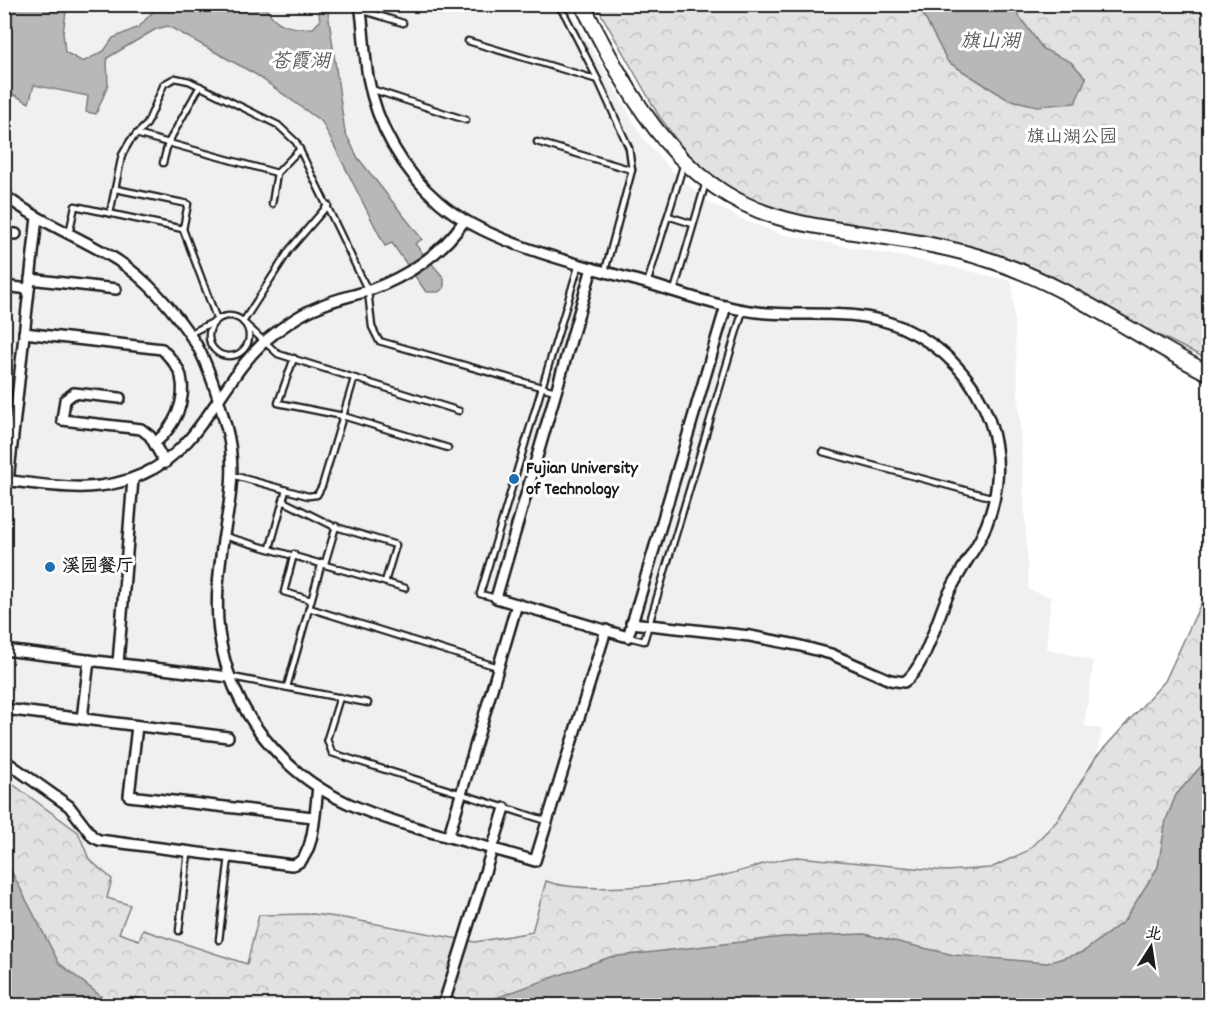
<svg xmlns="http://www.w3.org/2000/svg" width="1214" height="1010" viewBox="0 0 1214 1010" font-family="Dekko,'LXGW WenKai TC',sans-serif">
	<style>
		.built { fill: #f0f0f0 }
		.park { fill: url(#park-crowns); stroke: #7f7f7f; stroke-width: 1.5 }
		.water { fill: #b8b8b8; stroke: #7a7a7a; stroke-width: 1.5 }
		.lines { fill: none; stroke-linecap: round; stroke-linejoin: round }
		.lane-casing { stroke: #1c1c1c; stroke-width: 9 }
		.street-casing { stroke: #1c1c1c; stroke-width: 14 }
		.secondary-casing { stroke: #1c1c1c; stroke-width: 18 }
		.lane { stroke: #fff; stroke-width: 4.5 }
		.street { stroke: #fff; stroke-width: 9 }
		.secondary { stroke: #fff; stroke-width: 14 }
		.poi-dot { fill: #1f6fb2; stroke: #fff; stroke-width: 2 }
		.labels { text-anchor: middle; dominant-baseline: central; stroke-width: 6; stroke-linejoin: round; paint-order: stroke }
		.park-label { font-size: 18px; fill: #575757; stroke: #fff }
		.poi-label { font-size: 18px; font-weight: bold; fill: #1c1c1c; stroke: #fff; text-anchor: start }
		.water-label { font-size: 20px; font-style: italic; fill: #5a5a5a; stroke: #fff }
	</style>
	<defs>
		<pattern id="park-crowns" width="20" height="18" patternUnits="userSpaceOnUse" patternTransform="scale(1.5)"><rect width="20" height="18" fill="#e2e2e2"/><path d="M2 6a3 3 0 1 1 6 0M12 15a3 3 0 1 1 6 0" fill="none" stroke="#c1c1c1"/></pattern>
	</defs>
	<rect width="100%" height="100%" fill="#fff"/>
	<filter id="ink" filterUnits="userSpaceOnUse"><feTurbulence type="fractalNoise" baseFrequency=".0167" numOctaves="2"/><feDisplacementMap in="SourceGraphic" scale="12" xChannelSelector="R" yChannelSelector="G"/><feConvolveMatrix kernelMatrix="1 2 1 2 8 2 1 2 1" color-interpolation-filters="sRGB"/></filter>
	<g filter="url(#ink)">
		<path class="built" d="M 4,5 L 567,5 L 643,138 L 673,172 L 710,203 L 746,221 L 780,234 L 930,262 L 1012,281 L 1029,590 L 1051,597 L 1046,648 L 1094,661 L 1084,726 L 1102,729 L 1096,757 L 1057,821 L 1027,851 L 991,868 L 946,871 L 797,857 L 775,859 L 721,876 L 621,887 L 559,886 L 532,932 L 474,942 L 313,914 L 248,964 L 143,930 L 139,940 L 118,932 L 107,898 L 112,879 L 89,859 L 78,832 L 5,778 Z"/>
		<g class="park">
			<path d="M 596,5 L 1209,5 L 1209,360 L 1126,319 L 1023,263 L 960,247 L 803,217 L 754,201 L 714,178 L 684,150 L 659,116 Z"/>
			<path d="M 1209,586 L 1209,1005 L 5,1005 L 4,778 L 78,832 L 89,859 L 112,879 L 107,898 L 130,905 L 119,933 L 139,940 L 143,930 L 247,964 L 259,915 L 313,914 L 344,918 L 475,942 L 532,932 L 546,881 C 580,895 683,884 721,876 C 747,871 770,859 797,857 L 946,871 L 991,868 L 1027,851 L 1057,821 L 1096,757 L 1165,681 Z"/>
		</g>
		<g class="water">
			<path d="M 4,5 L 67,5 L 63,33 L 65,52 L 83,62 L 104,51 L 113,38 L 139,27 L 155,9 L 154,5 L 265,5 C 274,27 292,29 313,28 L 320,21 L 318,5 L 327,5 L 345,132 L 358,158 L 422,239 L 415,244 L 444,278 L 444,288 L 438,292 L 426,292 L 392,243 L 385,246 L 322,122 L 255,74 L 168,26 L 156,29 L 107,58 L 108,85 L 96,114 L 86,112 L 88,96 L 34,85 L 29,103 L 5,90 Z"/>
			<path d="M 918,5 L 1011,5 L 1043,49 L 1071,62 L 1086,78 L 1075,103 L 1037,106 L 1007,99 L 948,62 Z"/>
			<path d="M 1209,757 L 1209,1005 L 476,1005 L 610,957 L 783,937 L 864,934 L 954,955 L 1047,963 L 1083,952 L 1124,921 L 1158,867 L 1166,820 L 1176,795 Z"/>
			<path d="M 5,859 L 59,963 L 112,1005 L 5,1005 Z"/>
			<path d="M 136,997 L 154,1005 L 120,1005 Z"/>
		</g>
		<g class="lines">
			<g class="lane-casing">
				<g id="lane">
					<path d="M 557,4 L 565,15 L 598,80 L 629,148 L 632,170 L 605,271"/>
					<path d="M 361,10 L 403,23"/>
					<path d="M 468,41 L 598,80"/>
					<path d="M 371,89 L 466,120"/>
					<path d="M 136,134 L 277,173"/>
					<path d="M 537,142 L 632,170"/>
					<path d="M 163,163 L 168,143 L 200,86"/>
					<path d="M 116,189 L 188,204 L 183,229"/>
					<path d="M 272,204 L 277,173 L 300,149"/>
					<path d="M 328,205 L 290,249 L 243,322 L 278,354 L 459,411"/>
					<path d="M 110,213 L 122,155 L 130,141 L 147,124 L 164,84 L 175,78 L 189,81 L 278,125 L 296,142 L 368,291 L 372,327 L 379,341 L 555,391"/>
					<path d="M 668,216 L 693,224"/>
					<path d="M 69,234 L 75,206 L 183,229 L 217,320 L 189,334"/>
					<path d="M 647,284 L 684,163"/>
					<path d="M 674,291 L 706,182"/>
					<circle cx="229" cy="336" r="20"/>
					<path d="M 294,358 L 278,403 L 343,416 L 448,448"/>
					<path d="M 823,452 L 994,498"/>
					<path d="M 232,475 L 308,496 L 317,495 L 322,486 L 354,379"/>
					<path d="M 283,501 L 333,526 L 396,545 L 385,582"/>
					<path d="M 224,536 L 405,588"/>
					<path d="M 270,548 L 286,490"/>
					<path d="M 294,554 L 284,592 L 311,600"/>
					<path d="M 325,563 L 336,526"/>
					<path d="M 496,598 L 480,594 L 579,264"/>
					<path d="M 309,608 L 498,667"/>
					<path d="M 628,637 L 644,641 L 743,310"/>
					<path d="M 232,677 L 368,703"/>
					<path d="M 287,687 L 322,562"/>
					<path d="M 340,697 L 327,739 L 332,753 L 547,821"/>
					<path d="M 179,931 L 188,852"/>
					<path d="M 219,940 L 229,857"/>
				</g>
			</g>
			<g class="street-casing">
				<g id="street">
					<path d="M 360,4 C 364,29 364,53 368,77 C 377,126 402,170 439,202 C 488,245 590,267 653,285 C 687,295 722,308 757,312 C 806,318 855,307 901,327 C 990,366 1024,466 975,548 C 965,564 955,580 947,597 C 937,619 924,670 904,682 L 890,680 L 831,654 L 797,645 L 750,636 L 631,623"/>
					<path d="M 4,195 C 39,222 80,237 117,260 C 149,281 176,313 196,344 C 206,361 212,379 218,398 C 223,417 230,434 231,454 C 234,483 228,512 223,540 C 219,571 215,601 219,632 C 230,712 284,778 359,808 C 415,831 477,843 535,861 L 606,630"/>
					<path d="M 4,233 L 16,234"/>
					<path d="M 592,268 L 496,598 L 628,637 L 726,306"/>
					<path d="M 30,279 L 116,289"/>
					<path d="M 4,286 L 29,289"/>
					<path d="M 24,333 L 162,349 C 169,357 178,365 181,376 C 187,402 174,427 155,443"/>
					<path d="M 120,398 L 74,393 L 65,400 L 62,420 L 141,429 L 150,436 L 165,463"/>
					<path d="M 4,480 C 52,486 98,495 143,474 C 207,446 221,373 275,333 C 288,323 302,313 318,307 C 334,299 353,296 370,290 C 406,277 442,254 464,221"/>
					<path d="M 8,481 L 37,217"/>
					<path d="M 4,650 L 229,677"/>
					<path d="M 118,663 L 133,479"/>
					<path d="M 4,709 L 228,737"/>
					<path d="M 82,719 L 89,660"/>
					<path d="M 137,726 L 129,796 L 313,817"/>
					<path d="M 4,760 L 69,806 L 93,837 L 99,840 L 292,865 C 315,862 315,808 318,787"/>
					<path d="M 449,835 L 517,604"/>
					<path d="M 443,1006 L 505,808"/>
				</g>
			</g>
			<g class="secondary-casing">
				<path id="secondary" d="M 582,4 C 633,103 682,199 801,223 C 864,236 931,240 992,261 C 1070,286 1137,337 1210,374"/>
			</g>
			<use href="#lane" class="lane"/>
			<use href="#street" class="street"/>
			<use href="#secondary" class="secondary"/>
		</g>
	</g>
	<g class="poi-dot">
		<circle cx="514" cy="479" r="6"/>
		<circle cx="50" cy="567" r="6"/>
	</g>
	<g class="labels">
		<g class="park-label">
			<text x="1072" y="138">旗山湖公园</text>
		</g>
		<g class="poi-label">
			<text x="526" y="469">Fujian University<tspan x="526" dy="21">of Technology</tspan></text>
			<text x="62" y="567">溪园餐厅</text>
		</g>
		<g class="water-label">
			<text x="990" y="43">旗山湖</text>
			<text x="300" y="63">苍霞湖</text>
		</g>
	</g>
	<rect width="1214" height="1010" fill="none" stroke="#fff" stroke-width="24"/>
	<rect x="12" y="12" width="1190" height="986" fill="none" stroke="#1c1c1c" stroke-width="2" filter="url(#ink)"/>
	<g transform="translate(1151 947) rotate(12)" stroke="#ffffff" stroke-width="4.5" paint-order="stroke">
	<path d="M0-4.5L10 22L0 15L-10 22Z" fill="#1c1c1c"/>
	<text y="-9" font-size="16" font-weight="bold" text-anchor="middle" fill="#1c1c1c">北</text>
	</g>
</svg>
